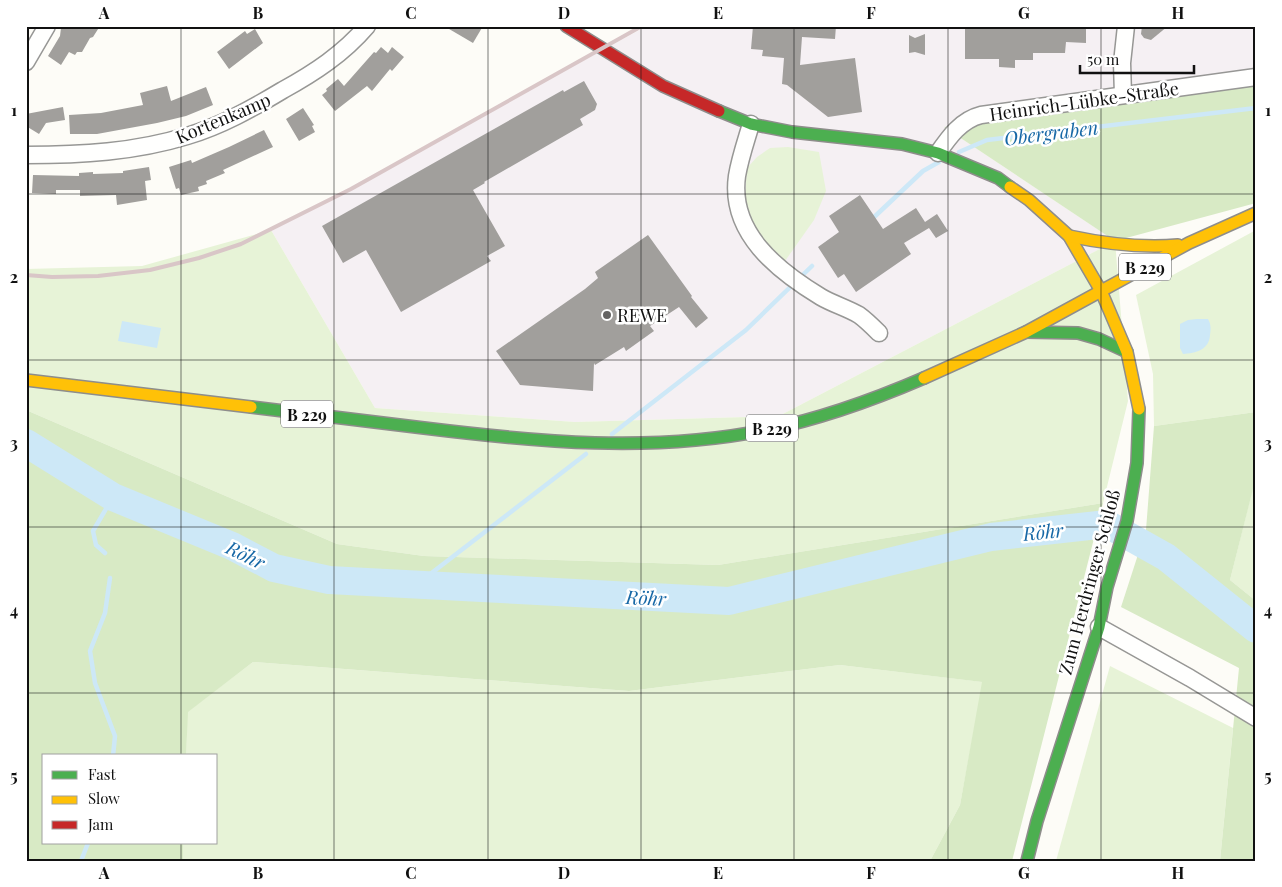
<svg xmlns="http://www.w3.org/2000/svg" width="1282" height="887" viewBox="0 0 1282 887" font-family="'Playfair Display',serif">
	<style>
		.industrial { fill: #f5f0f3 }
		.green { fill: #e7f3d7 }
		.forest { fill: #d8eac5 }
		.water { fill: #cde8f7 }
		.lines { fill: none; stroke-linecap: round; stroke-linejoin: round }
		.stream { stroke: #cde8f7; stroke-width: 4.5 }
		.river { stroke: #cde8f7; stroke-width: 28 }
		.building { fill: #a19f9c }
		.street-casing { stroke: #979795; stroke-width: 19 }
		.fast-casing { stroke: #8e8d8b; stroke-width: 14 }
		.slow-casing { stroke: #8e8d8b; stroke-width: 14 }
		.jam-casing { stroke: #8e8d8b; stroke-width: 14 }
		.street { stroke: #fffffe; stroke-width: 16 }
		.fast { stroke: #4caf50; stroke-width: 11 }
		.slow { stroke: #ffc107; stroke-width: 11 }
		.jam { stroke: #c62828; stroke-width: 11 }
		.rail { stroke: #d9c6c7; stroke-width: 4 }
		.grid { fill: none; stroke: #111; stroke-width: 1; stroke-opacity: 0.55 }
		.poi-dot { fill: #646362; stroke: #fff; stroke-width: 2 }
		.labels { text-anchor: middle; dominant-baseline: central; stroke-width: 5; stroke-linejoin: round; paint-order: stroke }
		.shield { fill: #fff; stroke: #585858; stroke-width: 1 }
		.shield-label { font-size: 16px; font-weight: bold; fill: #111 }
		.street-label { font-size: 18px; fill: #111; stroke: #fff }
		.poi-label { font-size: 18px; fill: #111; stroke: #fff; text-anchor: start }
		.water-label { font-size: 19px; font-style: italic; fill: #1768a6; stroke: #fff }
		.neatline { fill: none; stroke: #111; stroke-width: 2 }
		.grid-label { font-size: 16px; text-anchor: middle; font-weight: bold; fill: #111 }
	</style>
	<rect width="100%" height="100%" fill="#fdfcf7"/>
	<path class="industrial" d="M 647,26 L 1256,26 L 1256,79 L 944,127 L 1115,241 L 779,416 L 575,422 L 375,408 L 271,230 Z"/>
	<g class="green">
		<path d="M 788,147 L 819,152 L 826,191 L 814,220 L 785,261 L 764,241 L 752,221 L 745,197 L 747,168 L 757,157 L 770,148 Z"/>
		<path d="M 271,230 L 375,408 L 575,422 L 779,416 L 1115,241 L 1128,401 L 1103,503 L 718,565 L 424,556 L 337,544 L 26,410 L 26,269 L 142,266 Z"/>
		<path d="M 1256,230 L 1256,412 L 1154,426 L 1153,374 L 1136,295 Z"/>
		<path d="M 1255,479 L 1256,479 L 1256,601 L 1230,580 Z"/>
		<path d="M 253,662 L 629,691 L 840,665 L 983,682 L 960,805 L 930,861 L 183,861 L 183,843 L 216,843 L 216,756 L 186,756 L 187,712 Z"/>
		<path d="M 1110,666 L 1233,728 L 1220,861 L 1056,861 Z"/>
	</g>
	<g class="forest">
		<path d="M 1256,79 L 1256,203 L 1115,241 L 944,127 Z"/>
		<path d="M 26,410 L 337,544 L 424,556 L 718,565 L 1103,503 L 1012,861 L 930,861 L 960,805 L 982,682 L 840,665 L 629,691 L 253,662 L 188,712 L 186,756 L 44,756 L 44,843 L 183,843 L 183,861 L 26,861 Z"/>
		<path d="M 1256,412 L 1256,477 L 1230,580 L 1256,601 L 1256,861 L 1220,861 L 1239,668 L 1121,607 L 1146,530 L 1154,426 Z"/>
	</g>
	<g class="water">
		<path d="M 1197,319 L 1208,319 C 1211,324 1211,329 1210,335 C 1209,350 1196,353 1183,354 L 1180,348 L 1180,324 L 1188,320 Z"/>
		<path d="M 122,321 L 161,328 L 157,348 L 118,341 Z"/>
	</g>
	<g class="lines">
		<g class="stream">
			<path d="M 959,152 L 987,140 L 1256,108"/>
			<path d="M 871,220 L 923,171 L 939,162"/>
			<path d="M 612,434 L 746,330 L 812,266"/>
			<path d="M 105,553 L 96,545 L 93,531 L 113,497"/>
			<path d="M 110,578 L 105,613 L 90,651 L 95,683 L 115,736 L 113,756"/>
			<path d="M 416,585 L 586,454"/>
			<path d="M 81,861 L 88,843"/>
		</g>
		<path class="river" d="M 26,443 L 113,497 L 232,546 L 274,568 L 329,580 L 729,601 L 991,537 L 1107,524 L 1166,557 L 1256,629"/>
	</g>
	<g class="building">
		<path d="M 66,26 L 100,26 L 93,37 L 90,38 L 82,52 L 77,52 L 75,55 L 69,52 L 61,65 L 48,56 L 60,36 L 61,28 Z"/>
		<path d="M 444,26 L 483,26 L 473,43 Z"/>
		<path d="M 753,26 L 836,26 L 835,39 L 802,37 L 800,65 L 855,58 L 862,112 L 828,117 L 787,85 L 782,84 L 784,58 L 762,56 L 763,50 L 751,49 Z"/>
		<path d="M 965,26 L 1086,26 L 1086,43 L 1066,42 L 1065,53 L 1033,53 L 1033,60 L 1015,60 L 1015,68 L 999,67 L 999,59 L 965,59 Z"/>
		<path d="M 1142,26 L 1168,26 L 1151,40 L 1144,38 L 1141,34 Z"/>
		<path d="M 255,29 L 263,43 L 229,69 L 217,52 L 245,31 L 247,34 Z"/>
		<path d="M 925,34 L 925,55 L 915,52 L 909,53 L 909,35 L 915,38 Z"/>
		<path d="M 381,47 L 388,53 L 392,47 L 404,57 L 392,71 L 390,69 L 372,91 L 367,86 L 335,111 L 322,95 L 327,91 L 326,89 L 338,79 L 344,86 L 374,52 L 376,53 Z"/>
		<path d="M 584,81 L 597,104 L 595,110 L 580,119 L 583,125 L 484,182 L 485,183 L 473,190 L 505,246 L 487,256 L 491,261 L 401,312 L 366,250 L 343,263 L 322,226 L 563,90 L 564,92 Z"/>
		<path d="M 167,86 L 171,101 L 206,87 L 213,105 L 186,116 L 157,123 L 97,134 L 70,134 L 69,115 L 101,113 L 143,105 L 140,93 Z"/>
		<path d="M 63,107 L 65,120 L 46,123 L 39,134 L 26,126 L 26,114 Z"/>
		<path d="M 303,108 L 314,125 L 312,126 L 315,132 L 299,141 L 286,119 Z"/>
		<path d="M 264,130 L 273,147 L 223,170 L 225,173 L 206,181 L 207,184 L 198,187 L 199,191 L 181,195 L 179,188 L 176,189 L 169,167 L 191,160 L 192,163 L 229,147 Z"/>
		<path d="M 149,167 L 151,180 L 145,181 L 147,200 L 117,205 L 116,195 L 80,196 L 80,190 L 56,190 L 56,194 L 32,193 L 33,175 L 79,176 L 79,173 L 93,172 L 93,174 L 123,173 L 123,171 Z"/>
		<path d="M 860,195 L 883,229 L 916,208 L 925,222 L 937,214 L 948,231 L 936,238 L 929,228 L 904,243 L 911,254 L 856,292 L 844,274 L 838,278 L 818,247 L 839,232 L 829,216 Z"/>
		<path d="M 648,235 L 692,296 L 691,297 L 708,318 L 696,328 L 679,307 L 650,326 L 654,331 L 626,351 L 624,347 L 595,365 L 594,363 L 593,391 L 520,385 L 496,351 L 585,289 L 598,278 L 595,272 Z"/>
	</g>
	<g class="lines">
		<g class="street-casing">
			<g id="street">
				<path d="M 26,62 L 47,26"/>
				<path d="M 1123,95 L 1122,63 L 1126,26"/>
				<path d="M 751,124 C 746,141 740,158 737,176 C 729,233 778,271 821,297 C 833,304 847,308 859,315 C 866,320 873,327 879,333"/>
				<path d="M 938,153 C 949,137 961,120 981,115 L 1256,77"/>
				<path d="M 26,155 C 81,155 135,152 187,136 C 221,126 253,108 283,90 C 314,73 343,54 367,26"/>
				<path d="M 1099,627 L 1190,678 L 1256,718"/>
			</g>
		</g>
		<g class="fast-casing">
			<g id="fast">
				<path d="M 719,111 L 751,124 L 792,132 L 902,144 L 938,153 L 998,178 L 1010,187"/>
				<path d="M 1026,332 L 1078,333 L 1099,339 L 1127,352"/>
				<path d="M 251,407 C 309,414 366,421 424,428 C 538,442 652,453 766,430 C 820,419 873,400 924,378"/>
				<path d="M 1027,861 L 1037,821 L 1099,627 L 1107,587 L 1127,521 L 1137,463 L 1139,409"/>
			</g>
		</g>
		<g class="slow-casing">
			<g id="slow">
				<path d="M 1010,187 L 1029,200 L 1069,236 L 1101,291 L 1127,352 L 1139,409"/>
				<path d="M 1069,236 C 1106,244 1140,248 1178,245"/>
				<path d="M 924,378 L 1026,332 L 1189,243 L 1256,213"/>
				<path d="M 26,380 L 251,407"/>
			</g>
		</g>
		<g class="jam-casing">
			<path id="jam" d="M 566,26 L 663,86 L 719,111"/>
		</g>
		<use href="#street" class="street"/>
		<use href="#fast" class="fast"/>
		<use href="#slow" class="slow"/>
		<use href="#jam" class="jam"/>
		<path class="rail" d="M 26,275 L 52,277 L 98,276 L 150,270 L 199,258 L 241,244 L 351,189 L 642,26"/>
	</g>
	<path class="grid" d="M 181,26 L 181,756M 334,26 L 334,861M 488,26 L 488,861M 641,26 L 641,861M 794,26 L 794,861M 948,26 L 948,861M 1101,26 L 1101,861M 26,194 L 1256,194M 26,360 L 1256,360M 26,527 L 1256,527M 26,693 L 1256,693M 181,843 L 181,861"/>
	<circle class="poi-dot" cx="607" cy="315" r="5"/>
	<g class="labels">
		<g class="shield">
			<rect x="1119" y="253.5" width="52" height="27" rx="4"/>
			<rect x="281" y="400.5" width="52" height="27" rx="4"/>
			<rect x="746" y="414.5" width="52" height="27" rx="4"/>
		</g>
		<g class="shield-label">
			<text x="1145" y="267">B 229</text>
			<text x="307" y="414">B 229</text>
			<text x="772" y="428">B 229</text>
		</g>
		<g class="street-label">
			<text transform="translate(1084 101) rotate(-8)">Heinrich-Lübke-Straße</text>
			<text transform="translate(223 118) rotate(-23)">Kortenkamp</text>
			<text transform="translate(1089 582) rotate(-75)">Zum Herdringer Schloß</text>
		</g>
		<g class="poi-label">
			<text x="617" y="315">REWE</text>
		</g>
		<g class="water-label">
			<text transform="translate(1051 132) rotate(-7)">Obergraben</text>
			<text transform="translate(1043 531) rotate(-6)">Röhr</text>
			<text transform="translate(246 554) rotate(26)">Röhr</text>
			<text transform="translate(646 597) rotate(3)">Röhr</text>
		</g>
	</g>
	<rect width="1282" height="887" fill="none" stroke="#ffffff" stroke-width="55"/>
	<rect x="42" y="754" width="175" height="90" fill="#ffffff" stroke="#a0a0a0"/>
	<rect x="52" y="771" width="25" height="8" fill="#4caf50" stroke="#a0a0a0"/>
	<text x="88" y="780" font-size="15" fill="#111111">Fast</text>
	<rect x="52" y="796" width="25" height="8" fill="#ffc107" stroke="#a0a0a0"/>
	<text x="88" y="804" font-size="15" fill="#111111">Slow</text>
	<rect x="52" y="821" width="25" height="8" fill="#c62828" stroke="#a0a0a0"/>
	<text x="88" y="830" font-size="15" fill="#111111">Jam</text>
	<path d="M1080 65v8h114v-8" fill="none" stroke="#111111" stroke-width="2.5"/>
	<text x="1087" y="65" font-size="15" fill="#111111" stroke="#ffffff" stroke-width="4" paint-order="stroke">50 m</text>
	<rect x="28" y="28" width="1226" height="832" class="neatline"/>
	<g class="grid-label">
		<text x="104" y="19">A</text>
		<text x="258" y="19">B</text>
		<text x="411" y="19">C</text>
		<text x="564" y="19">D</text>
		<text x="718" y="19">E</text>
		<text x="871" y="19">F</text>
		<text x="1024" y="19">G</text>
		<text x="1178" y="19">H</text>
		<text x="14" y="116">1</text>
		<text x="1268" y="116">1</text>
		<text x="14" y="283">2</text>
		<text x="1268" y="283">2</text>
		<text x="14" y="449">3</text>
		<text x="1268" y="449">3</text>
		<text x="14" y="616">4</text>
		<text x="1268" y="616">4</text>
		<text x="14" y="782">5</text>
		<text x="1268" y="782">5</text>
		<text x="104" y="879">A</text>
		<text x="258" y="879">B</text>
		<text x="411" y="879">C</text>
		<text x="564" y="879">D</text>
		<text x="718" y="879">E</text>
		<text x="871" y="879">F</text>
		<text x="1024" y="879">G</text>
		<text x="1178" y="879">H</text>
	</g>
</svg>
